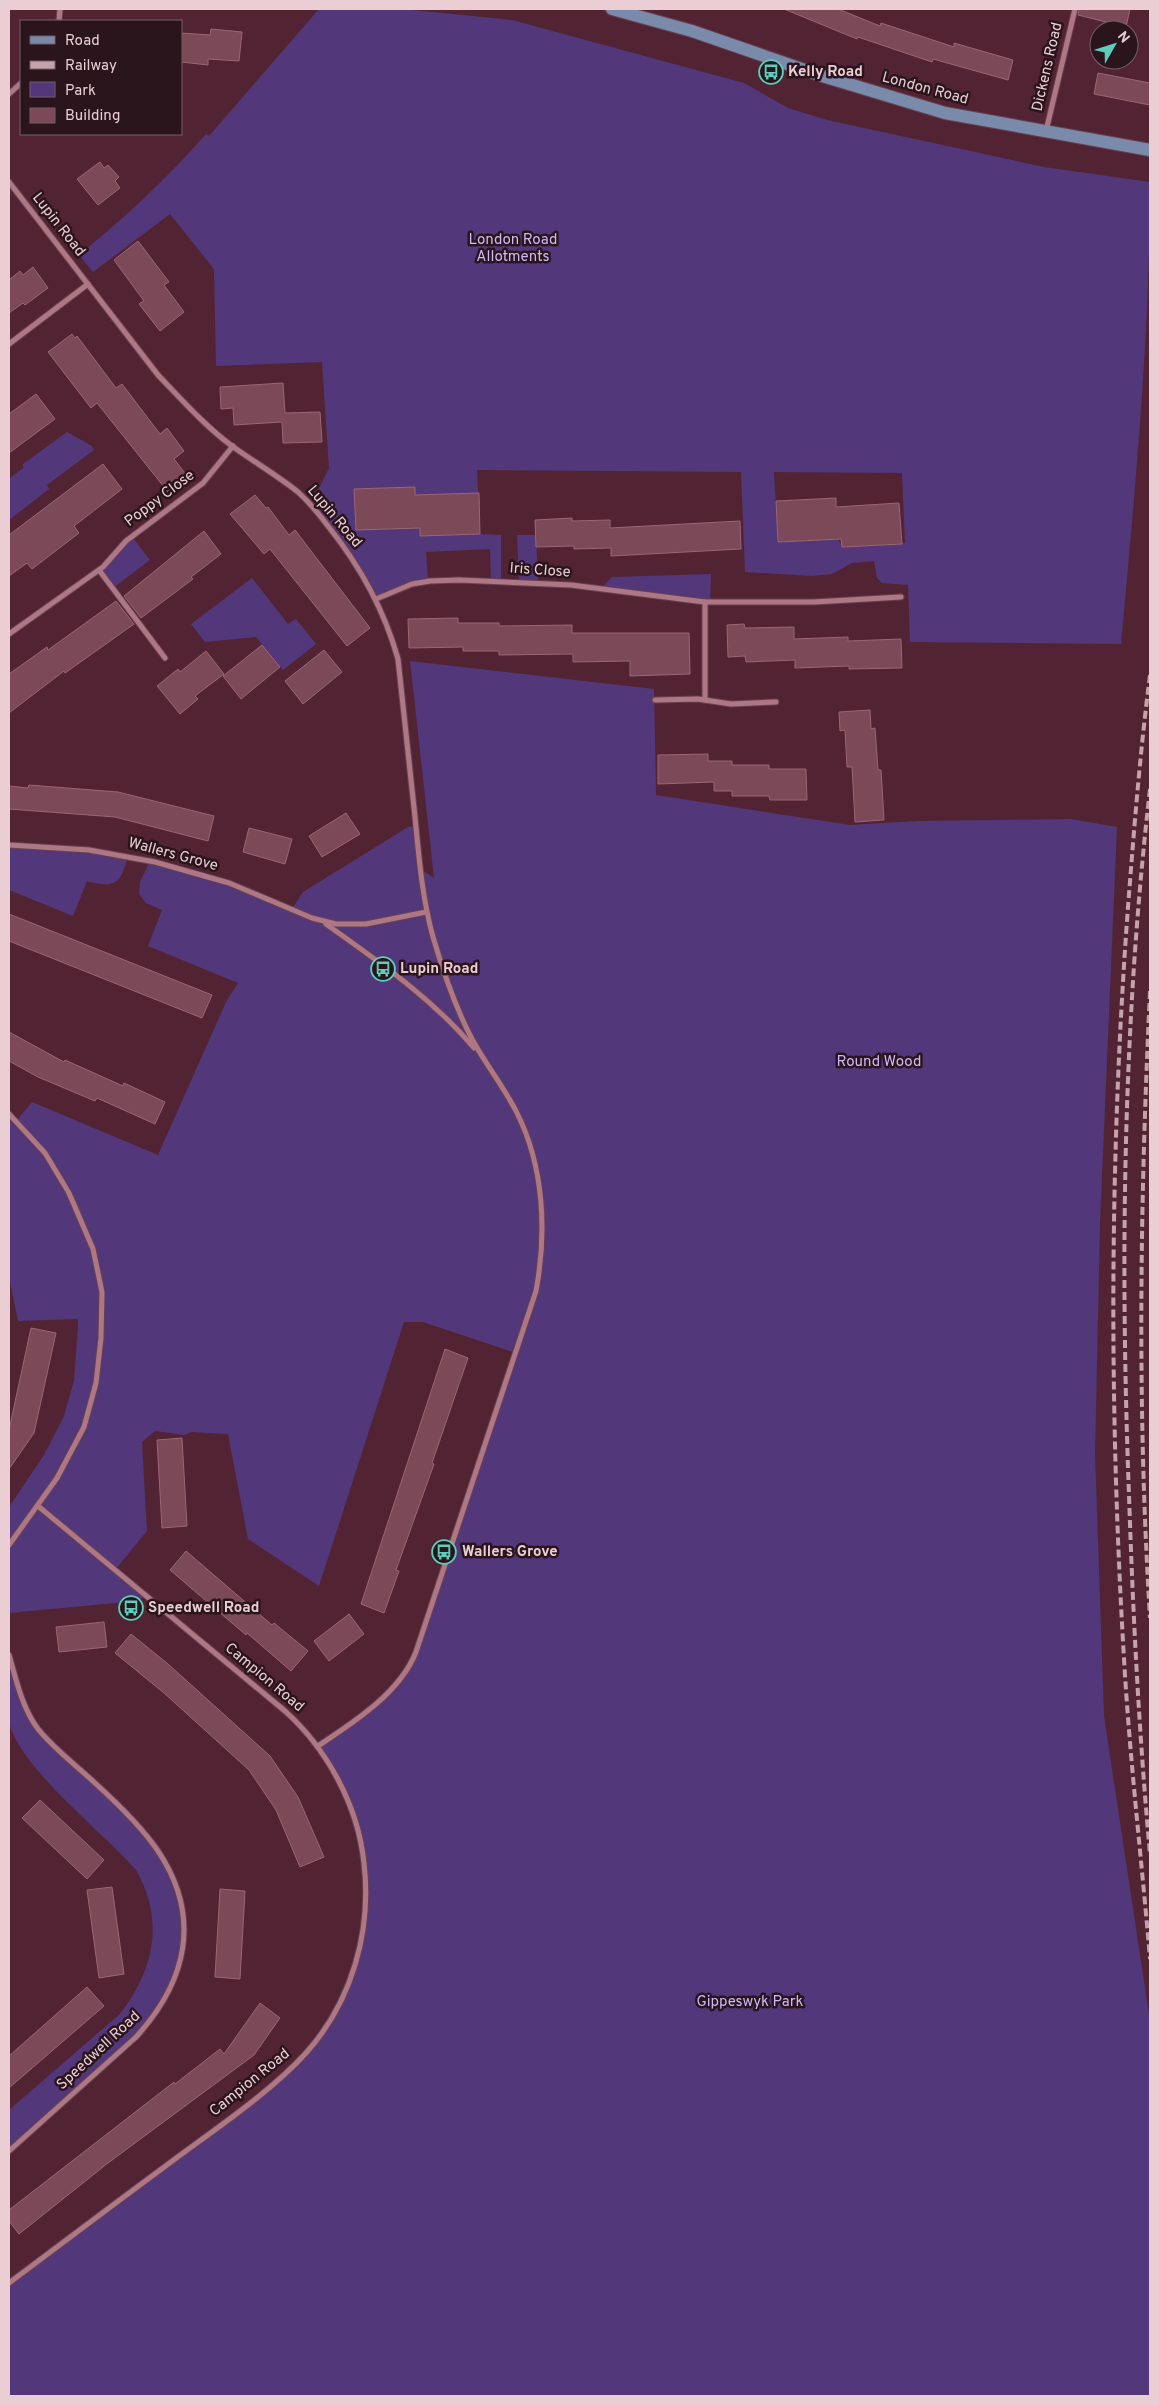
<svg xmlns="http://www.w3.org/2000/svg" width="1159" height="2405" viewBox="0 0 1159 2405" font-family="Overpass,sans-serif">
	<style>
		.green { fill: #53377b; fill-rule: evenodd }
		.building { fill: #7b4958; stroke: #9b6676 }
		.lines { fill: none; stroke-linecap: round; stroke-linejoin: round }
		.street-casing { stroke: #68414f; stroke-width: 7 }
		.primary-casing { stroke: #68414f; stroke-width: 14 }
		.street { stroke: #ad7786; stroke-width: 5 }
		.primary { stroke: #798aab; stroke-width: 12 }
		.rail { stroke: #c5a3ac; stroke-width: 4; stroke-dasharray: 8 4; stroke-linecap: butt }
		.labels { text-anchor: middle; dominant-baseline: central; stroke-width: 5; stroke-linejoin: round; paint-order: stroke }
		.street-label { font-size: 15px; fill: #ebcdd4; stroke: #2a151c }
		.poi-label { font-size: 15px; font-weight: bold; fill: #ebcdd4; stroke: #2a151c; text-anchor: start }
		.park-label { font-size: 15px; fill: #ceb7f9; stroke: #2a151c }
	</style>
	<rect width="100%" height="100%" fill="#522433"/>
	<g class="green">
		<path d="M 319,9 L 402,9 L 512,20 L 744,83 L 788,108 L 827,120 L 1044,167 L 1150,182 C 1150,337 1135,490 1121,644 L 910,642 L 908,585 L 882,583 L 877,578 L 874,561 L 852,563 L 832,574 L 812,576 L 745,572 L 741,472 L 477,470 L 480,534 L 501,535 L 501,581 L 491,581 L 490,549 L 426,552 L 428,581 L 376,599 L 370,585 L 311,505 L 329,468 L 322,362 L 216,366 L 214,269 L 170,214 L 93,272 L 79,255 C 125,217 167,179 206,134 L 209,136 ZM 774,472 L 902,473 L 905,543 L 842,547 L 838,539 L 778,542 Z"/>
		<path d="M 67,432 L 92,446 L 94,450 L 47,485 L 49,489 L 9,520 L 9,479 L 23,468 L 23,464 Z"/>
		<path d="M 517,535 L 536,535 L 538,582 L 519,581 Z"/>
		<path d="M 132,537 L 150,560 L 113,588 L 99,570 Z"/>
		<path d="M 711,574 L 710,602 L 601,589 L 612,577 Z"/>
		<path d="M 252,578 L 288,624 L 296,619 L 316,644 L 283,670 L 256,637 L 205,642 L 191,624 Z"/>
		<path d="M 410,661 L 654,689 L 656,795 L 850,825 L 918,821 L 1071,819 L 1117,827 L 1100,1223 L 1095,1454 L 1104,1716 L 1150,2021 L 1150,2396 L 9,2396 L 9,2283 L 272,2084 L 307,2052 L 341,2001 L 361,1942 L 365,1868 L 348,1801 L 318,1746 L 386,1694 L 413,1661 L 516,1353 L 423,1322 L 404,1322 L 319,1586 L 248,1539 L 228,1434 L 192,1432 L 184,1435 L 155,1431 L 142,1442 L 147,1531 L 115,1570 L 146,1596 L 137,1601 L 9,1613 L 9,1507 L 44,1455 L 64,1416 L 74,1380 L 78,1327 L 78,1319 L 18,1321 L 9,1277 L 9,1114 L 17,1120 L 32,1102 L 158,1155 L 227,1000 L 238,983 L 148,946 L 162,910 L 146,903 L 139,894 L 140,882 L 150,861 L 189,870 L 292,909 L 303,892 L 408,827 L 416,826 L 419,868 L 434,878 Z"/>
		<path d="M 9,845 L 61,848 L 128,856 C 121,883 116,889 87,881 L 73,916 L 9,890 Z"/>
		<path d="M 9,1655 L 24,1704 L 37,1727 L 97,1785 L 158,1850 L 182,1902 L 183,1944 L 169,1994 L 136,2037 L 9,2151 L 9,2110 L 120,2014 C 154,1970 165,1920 136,1870 C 103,1832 22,1770 9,1723 C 5,1710 9,1671 9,1655 Z"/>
	</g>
	<g class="building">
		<path d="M 784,9 L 838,9 L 880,26 L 881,23 L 954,47 L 954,43 L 1013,60 L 1008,80 L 933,59 L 932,62 L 858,37 L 857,39 Z"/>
		<path d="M 1079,9 L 1130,9 L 1126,27 L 1078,15 Z"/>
		<path d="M 211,29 L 242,32 L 239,61 L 208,59 L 208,65 L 181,62 L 181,33 L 210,35 Z"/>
		<path d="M 1098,73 L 1150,83 L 1150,105 L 1094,94 Z"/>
		<path d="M 100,162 L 104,168 L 108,165 L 119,177 L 115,181 L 120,188 L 98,205 L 77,179 Z"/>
		<path d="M 138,241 L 169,282 L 164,285 L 184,312 L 160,331 L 139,304 L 144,301 L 114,260 Z"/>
		<path d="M 33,267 L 48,288 L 25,305 L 23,303 L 9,313 L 9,280 L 20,271 L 23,275 Z"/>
		<path d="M 72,334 L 75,338 L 77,336 L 116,388 L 122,384 L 160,434 L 167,428 L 184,451 L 174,459 L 188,477 L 168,492 L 97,403 L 91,408 L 48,352 Z"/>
		<path d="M 283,383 L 285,413 L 320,412 L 322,442 L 283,443 L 282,422 L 234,425 L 233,408 L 221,409 L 220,387 Z"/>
		<path d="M 36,394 L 55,419 L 9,453 L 9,414 Z"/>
		<path d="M 103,464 L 122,489 L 74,526 L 79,533 L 32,569 L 27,563 L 9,576 L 9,535 Z"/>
		<path d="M 415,487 L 415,495 L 479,493 L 480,534 L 420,536 L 420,528 L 356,530 L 354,489 Z"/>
		<path d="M 255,495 L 266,508 L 268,507 L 289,535 L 295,530 L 370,628 L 347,646 L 270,549 L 264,554 L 230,514 Z"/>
		<path d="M 836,498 L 836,507 L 899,503 L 902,544 L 842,547 L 841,539 L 778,542 L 776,501 Z"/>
		<path d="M 572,518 L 572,521 L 610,520 L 610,528 L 740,521 L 741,549 L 611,556 L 611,548 L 574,549 L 574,546 L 536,547 L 535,520 Z"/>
		<path d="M 204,531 L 221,554 L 191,577 L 193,579 L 141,618 L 124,596 Z"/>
		<path d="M 116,601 L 134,624 L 65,673 L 64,671 L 9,713 L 9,674 L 47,647 L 48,650 Z"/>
		<path d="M 458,618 L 458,623 L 499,623 L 499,626 L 572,625 L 572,633 L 689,633 L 690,674 L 630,676 L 630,661 L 573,662 L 573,654 L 499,655 L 499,651 L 463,651 L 463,647 L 409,648 L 408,619 Z"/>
		<path d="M 744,624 L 745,628 L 794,627 L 794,639 L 848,637 L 848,641 L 901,639 L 902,668 L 849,669 L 849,666 L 795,668 L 795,660 L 746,662 L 745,656 L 728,657 L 727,625 Z"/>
		<path d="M 262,645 L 280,667 L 241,699 L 223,676 Z"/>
		<path d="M 324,650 L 342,672 L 303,704 L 285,681 Z"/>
		<path d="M 206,651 L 224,674 L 195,696 L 198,699 L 180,714 L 157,686 L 178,669 L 180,672 Z"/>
		<path d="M 870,710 L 871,729 L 875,728 L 878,770 L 881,770 L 884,820 L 855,822 L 852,767 L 847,767 L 845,730 L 840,731 L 839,712 Z"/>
		<path d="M 708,754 L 708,761 L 732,761 L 732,765 L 769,765 L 769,769 L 806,769 L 807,800 L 770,800 L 769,796 L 732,796 L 732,791 L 714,791 L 714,782 L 658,784 L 658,755 Z"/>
		<path d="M 29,785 L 118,792 L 214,816 L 208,841 L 115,817 L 9,809 L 9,786 L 28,788 Z"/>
		<path d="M 346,813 L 360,834 L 322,857 L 309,836 Z"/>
		<path d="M 249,828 L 292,839 L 285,864 L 243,852 Z"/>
		<path d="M 9,914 L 212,995 L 202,1018 L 9,941 Z"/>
		<path d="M 9,1032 L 64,1062 L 65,1060 L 123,1086 L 124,1083 L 165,1102 L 155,1124 L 97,1098 L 95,1101 L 38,1077 L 9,1061 Z"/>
		<path d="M 31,1328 L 56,1333 L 34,1433 L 9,1469 L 9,1430 Z"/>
		<path d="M 445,1349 L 468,1358 L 432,1463 L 434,1464 L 396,1570 L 399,1571 L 384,1613 L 361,1604 Z"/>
		<path d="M 182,1438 L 187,1526 L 162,1528 L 157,1440 Z"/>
		<path d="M 186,1551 L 272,1625 L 274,1623 L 308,1651 L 291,1671 L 247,1633 L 246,1635 L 170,1570 Z"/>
		<path d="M 349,1614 L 364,1634 L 329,1661 L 314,1641 Z"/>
		<path d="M 104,1622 L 107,1647 L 59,1652 L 56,1627 Z"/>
		<path d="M 131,1634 L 168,1664 L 270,1756 L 298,1797 L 324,1857 L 300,1867 L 276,1810 L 249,1770 L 164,1693 L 115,1653 Z"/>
		<path d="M 40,1800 L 104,1860 L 87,1879 L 22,1818 Z"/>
		<path d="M 112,1887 L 124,1974 L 99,1978 L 87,1890 Z"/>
		<path d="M 220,1889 L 245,1891 L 240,1979 L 215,1977 Z"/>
		<path d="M 87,1987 L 104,2006 L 9,2088 L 9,2056 Z"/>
		<path d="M 260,2003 L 280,2018 L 254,2055 L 108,2163 L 19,2234 L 9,2221 L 9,2210 L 174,2082 L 175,2084 L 220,2049 L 224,2054 Z"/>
	</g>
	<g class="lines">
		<g class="street-casing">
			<g id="street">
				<path d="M 59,21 L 60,9"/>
				<path d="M 9,94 L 21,83"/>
				<path d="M 1046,131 L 1075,9"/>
				<path d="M 9,182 L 158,375 C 182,400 205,426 232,446 C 254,462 277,475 298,492 C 309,502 319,514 328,526 C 361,567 384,609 398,659 C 404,712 409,765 415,817 C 419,858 422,897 433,937 C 443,971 455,1007 472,1039 C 486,1065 504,1087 517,1113 C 544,1167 547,1232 536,1291 L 416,1652 C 400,1693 353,1723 318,1746"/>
				<path d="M 9,344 L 88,284"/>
				<path d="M 99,570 L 165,658"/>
				<path d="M 376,599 L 412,584 L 430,581 L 459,580 L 571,585 L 705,602 L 814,602 L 901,597"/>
				<path d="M 705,602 L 705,700"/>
				<path d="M 9,634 L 103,567 L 126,541 L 203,483 L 233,446"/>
				<path d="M 655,700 L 698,699 L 731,704 L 776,702"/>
				<path d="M 9,845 L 89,850 L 155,862 L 229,883 L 312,918 L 336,924 L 366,924 L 426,912"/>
				<path d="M 326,924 C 379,962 432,998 474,1048"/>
				<path d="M 9,1114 L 45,1153 L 69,1193 L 93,1249 L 102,1292 L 101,1338 L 96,1383 L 84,1427 L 57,1478 L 9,1545"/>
				<path d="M 9,1655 C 16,1679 22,1708 38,1729 C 54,1749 77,1766 96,1784 C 118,1804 141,1826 158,1851 C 202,1917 187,1981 136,2037 L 9,2151"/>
				<path d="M 9,2283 C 61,2244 114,2204 167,2165 C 211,2132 270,2093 306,2053 C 352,2002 372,1931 364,1863 C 358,1805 327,1749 285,1711 L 38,1506"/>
			</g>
		</g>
		<g class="primary-casing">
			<path id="primary" d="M 612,9 L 692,31 L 819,75 L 945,113 L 1150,150"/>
		</g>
		<use href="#street" class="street"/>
		<use href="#primary" class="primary"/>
		<g class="rail">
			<path d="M 1150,675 C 1140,752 1134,830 1128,907 C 1109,1163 1109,1419 1125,1675 C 1131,1770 1142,1864 1150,1959"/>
			<path d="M 1150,789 C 1123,1023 1120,1260 1129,1495 C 1133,1615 1139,1734 1150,1854"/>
			<path d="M 1150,991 C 1140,1200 1137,1409 1150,1618"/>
		</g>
	</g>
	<defs>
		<g id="bus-ring" transform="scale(1.25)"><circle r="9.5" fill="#2a151c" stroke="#5ccebb" stroke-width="1.5"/><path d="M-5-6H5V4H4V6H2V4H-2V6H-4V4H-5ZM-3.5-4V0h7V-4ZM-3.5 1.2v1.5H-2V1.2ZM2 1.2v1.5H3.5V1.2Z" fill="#5ccebb"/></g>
	</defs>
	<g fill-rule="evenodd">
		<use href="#bus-ring" x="771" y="72"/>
		<use href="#bus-ring" x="383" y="969"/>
		<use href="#bus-ring" x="444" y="1552"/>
		<use href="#bus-ring" x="131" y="1608"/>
	</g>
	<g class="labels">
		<g class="street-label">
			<text transform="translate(1048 67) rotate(-77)">Dickens Road</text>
			<text transform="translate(925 89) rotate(15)">London Road</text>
			<text transform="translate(58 225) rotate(52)">Lupin Road</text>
			<text transform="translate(160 499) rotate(-37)">Poppy Close</text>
			<text transform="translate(334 517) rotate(50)">Lupin Road</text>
			<text transform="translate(540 571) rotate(4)">Iris Close</text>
			<text transform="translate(173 855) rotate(15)">Wallers Grove</text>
			<text transform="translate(264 1678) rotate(40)">Campion Road</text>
			<text transform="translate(99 2051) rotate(-43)">Speedwell Road</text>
			<text transform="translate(250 2083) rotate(-39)">Campion Road</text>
		</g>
		<g class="poi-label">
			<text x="788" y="72">Kelly Road</text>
			<text x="400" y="969">Lupin Road</text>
			<text x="462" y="1552">Wallers Grove</text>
			<text x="148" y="1608">Speedwell Road</text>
		</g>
		<g class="park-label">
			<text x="513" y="240">London Road<tspan x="513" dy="17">Allotments</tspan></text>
			<text x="879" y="1062">Round Wood</text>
			<text x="750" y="2002">Gippeswyk Park</text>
		</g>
	</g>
	<rect width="1159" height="2405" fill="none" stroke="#ebcdd4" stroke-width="20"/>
	<rect x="20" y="20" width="162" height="115" fill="#2a151c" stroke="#775f66"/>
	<rect x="30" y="36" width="25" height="8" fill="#798aab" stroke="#775f66"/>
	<text x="65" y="45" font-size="15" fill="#ebcdd4">Road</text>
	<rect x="30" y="61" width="25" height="8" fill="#c5a3ac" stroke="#775f66"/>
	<text x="65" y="70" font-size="15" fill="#ebcdd4">Railway</text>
	<rect x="30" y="82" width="25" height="15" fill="#53377b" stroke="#775f66"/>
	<text x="65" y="95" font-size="15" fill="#ebcdd4">Park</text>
	<rect x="30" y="108" width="25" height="15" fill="#7b4958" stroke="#775f66"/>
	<text x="65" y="120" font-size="15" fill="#ebcdd4">Building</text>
	<g transform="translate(1114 45) rotate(51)"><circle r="24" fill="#2a151c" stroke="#775f66"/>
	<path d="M0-4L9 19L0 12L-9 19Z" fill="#5ccebb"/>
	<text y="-8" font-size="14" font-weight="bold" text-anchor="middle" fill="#ebcdd4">N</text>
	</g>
</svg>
